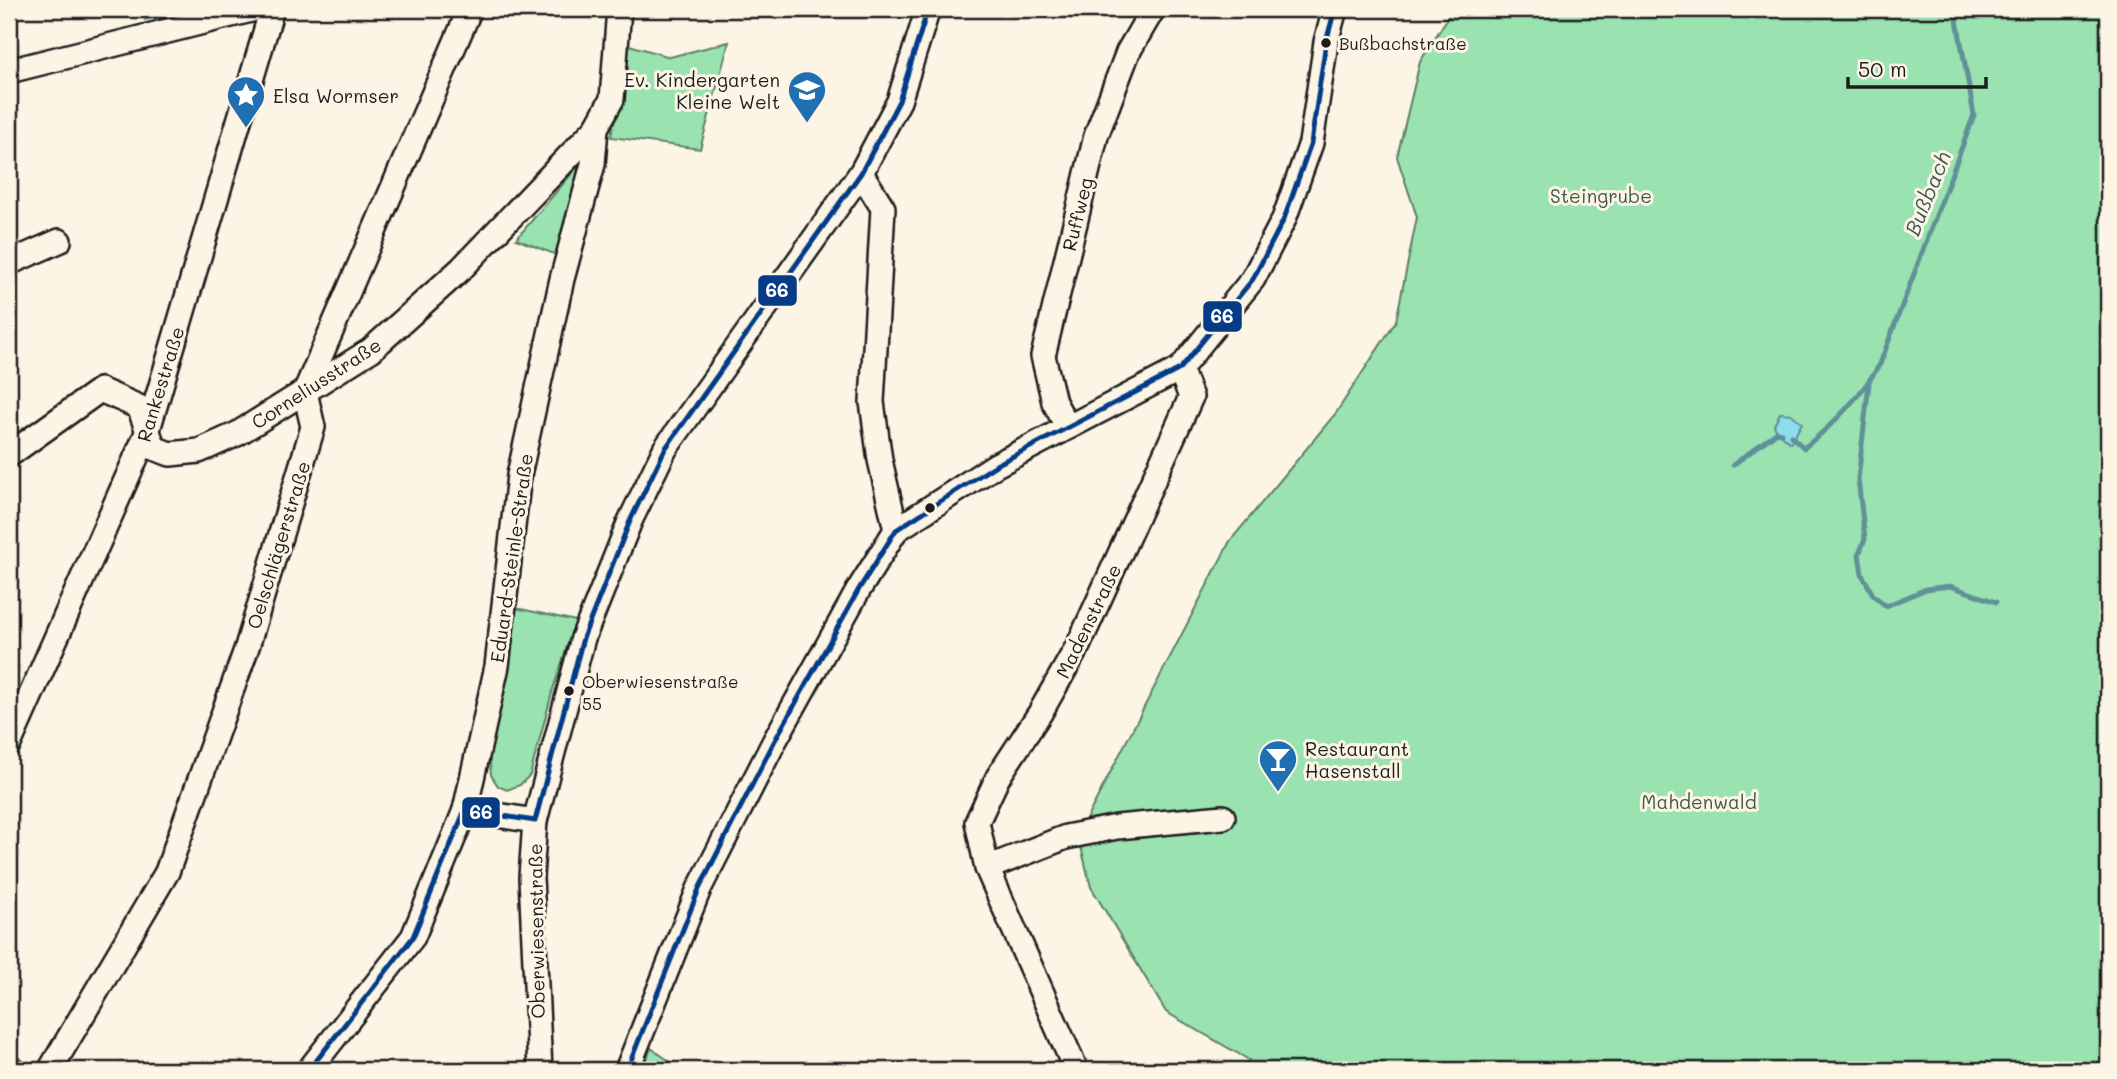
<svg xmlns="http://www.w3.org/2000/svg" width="2117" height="1079" viewBox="0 0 2117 1079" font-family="Mali,sans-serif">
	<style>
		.built { fill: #f4ded0 }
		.green { fill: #9ae2b0; stroke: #5b7f66; stroke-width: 2 }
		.water { fill: #8eddea; stroke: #609098; stroke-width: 2 }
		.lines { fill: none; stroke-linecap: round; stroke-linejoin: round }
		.stream { stroke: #609098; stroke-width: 5 }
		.minor-casing { stroke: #1c1c1c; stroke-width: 28 }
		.minor { stroke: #fcf5e5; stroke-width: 23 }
		.bus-1-casing { stroke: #fcf5e5; stroke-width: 10 }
		.bus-1 { stroke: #063b88; stroke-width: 5 }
		.bus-dot { fill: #1c1c1c; stroke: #fcf5e5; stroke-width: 2.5 }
		.labels { text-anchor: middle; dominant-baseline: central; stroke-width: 6; stroke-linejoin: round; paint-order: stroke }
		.bus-label { font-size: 17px; fill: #1c1c1c; stroke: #fcf5e5; text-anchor: start }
		.poi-label { font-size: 19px; fill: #1c1c1c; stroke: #fcf5e5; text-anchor: start }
		.park-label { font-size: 19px; fill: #425748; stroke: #fcf5e5 }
		.street-label { font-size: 19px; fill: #1c1c1c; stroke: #fcf5e5 }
		.water-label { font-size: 21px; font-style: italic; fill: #3e565a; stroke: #fcf5e5 }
		.line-badge { stroke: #fcf5e5; stroke-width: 2.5 }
		.badge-label { font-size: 19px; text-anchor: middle; font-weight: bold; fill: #fff }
	</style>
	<rect width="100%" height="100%" fill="#fcf5e5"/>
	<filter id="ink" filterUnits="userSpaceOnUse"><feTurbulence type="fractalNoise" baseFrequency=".0143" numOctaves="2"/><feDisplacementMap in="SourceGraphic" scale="14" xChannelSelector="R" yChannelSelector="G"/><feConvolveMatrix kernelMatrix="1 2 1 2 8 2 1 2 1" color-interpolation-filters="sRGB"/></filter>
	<g filter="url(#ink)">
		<path class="built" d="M 9,658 L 22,667 L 9,695 Z"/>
		<g class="green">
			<path d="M 1453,9 L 2108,9 L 2108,1070 L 1242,1070 L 1249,1060 L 1166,1012 L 1091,887 L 1078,835 L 1230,541 L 1336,413 L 1396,321 L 1417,217 L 1397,157 L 1420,62 Z"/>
			<path d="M 729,42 L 700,149 L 611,137 L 626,44 L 670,57 Z"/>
			<path d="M 585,158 L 559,256 L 516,239 Z"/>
			<path d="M 516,608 L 576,621 L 553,689 L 530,775 L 520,785 L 507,790 L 498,786 L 491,775 L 489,752 L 510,661 Z"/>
			<path d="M 651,1048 L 682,1070 L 643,1070 Z"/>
		</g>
		<g class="water">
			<path d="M 142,9 L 184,9 L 145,20 Z"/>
			<path d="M 1780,413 L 1791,414 L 1802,423 L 1791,443 L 1777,432 L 1774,425 Z"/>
		</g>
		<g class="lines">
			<g class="stream">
				<path d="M 1869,383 L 1858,479 L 1865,539 L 1859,554 L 1862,574 L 1873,595 L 1886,606 L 1926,589 L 1950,586 L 1996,602"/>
				<path d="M 1791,436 L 1804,448 C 1834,424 1860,397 1880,364 L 1974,115 L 1955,9"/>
				<path d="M 1733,465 L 1777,432 L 1781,433"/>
			</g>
			<g class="minor-casing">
				<g id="minor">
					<path d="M 9,71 L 255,9"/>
					<path d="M 861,173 L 883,208 L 872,402 L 880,460 L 896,530"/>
					<path d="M 9,263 L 59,241"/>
					<path d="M 1067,426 L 1054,402 L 1043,356 L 1096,136 L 1128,52 L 1153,9"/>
					<path d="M 9,455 L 100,390 L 139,407 L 154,448 L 170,454 L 199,451 L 237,434 L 371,350 L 461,269 L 596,128"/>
					<path d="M 9,744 L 147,433 L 272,9"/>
					<path d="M 465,810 L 535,821"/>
					<path d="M 987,868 L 1066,837 L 1117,827 L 1223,817"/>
					<path d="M 9,1068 L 13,1070"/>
					<path d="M 50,1070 L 167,872 L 247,647 L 313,427 L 305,392 L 470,9"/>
					<path d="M 309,1070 L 413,937 L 465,810 L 497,666 L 519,475 L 562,279 L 593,164 L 596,128 L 612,99 L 619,9"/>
					<path d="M 540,1070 L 531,877 L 535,821 L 583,638 L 630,521 L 665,449 L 861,173 L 899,101 L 928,9"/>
					<path d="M 627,1070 L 699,889 L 774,742 L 859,589 L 896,530 L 996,465 L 1180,369 L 1253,279 L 1284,219 L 1311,143 L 1326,42 L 1335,9"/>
					<path d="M 1076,1070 L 987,868 L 977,822 L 998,777 L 1040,713 L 1079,644 L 1191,397 L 1180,369"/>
				</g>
			</g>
			<use href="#minor" class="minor"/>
			<g class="bus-1-casing">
				<g id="bus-1">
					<path d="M 309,1070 L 413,937 L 465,810 L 535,821 L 583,638 L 630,521 L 665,449 L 861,173 L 899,101 L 928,9"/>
					<path d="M 627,1070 L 699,889 L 774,742 L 859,589 L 896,530 L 996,465 L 1180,369 L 1253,279 L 1284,219 L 1311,143 L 1326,42 L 1335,9"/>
				</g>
			</g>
			<use href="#bus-1" class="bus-1"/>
		</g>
	</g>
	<defs>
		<g id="school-pin" transform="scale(2.0125)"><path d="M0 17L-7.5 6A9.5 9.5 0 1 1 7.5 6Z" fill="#1f6fb2" stroke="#fcf5e5"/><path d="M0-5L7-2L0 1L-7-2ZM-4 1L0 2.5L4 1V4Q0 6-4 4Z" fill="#fff"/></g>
		<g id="sight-pin" transform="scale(2.0125)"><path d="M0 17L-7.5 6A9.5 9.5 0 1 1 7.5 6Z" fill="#1f6fb2" stroke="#fcf5e5"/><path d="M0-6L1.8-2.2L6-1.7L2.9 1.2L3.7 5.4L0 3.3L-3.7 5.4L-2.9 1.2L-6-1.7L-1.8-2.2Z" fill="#fff"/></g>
		<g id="bar-pin" transform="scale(2.0125)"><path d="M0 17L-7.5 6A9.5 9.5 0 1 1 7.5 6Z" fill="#1f6fb2" stroke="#fcf5e5"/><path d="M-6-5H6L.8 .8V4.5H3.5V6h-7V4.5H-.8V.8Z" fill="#fff"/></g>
	</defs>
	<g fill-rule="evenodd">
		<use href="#school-pin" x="807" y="90"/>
		<use href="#sight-pin" x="246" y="95"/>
		<use href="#bar-pin" x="1278" y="759"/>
	</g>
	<g class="bus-dot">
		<circle cx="1326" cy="43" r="6"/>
		<circle cx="930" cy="508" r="6"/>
		<circle cx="569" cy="691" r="6"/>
	</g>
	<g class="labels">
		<g class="bus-label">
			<text x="1339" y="43">Bußbachstraße</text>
			<text x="582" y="681">Oberwiesenstraße<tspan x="582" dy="22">55</tspan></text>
		</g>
		<g class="poi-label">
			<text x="780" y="79" text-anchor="end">Ev. Kindergarten<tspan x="780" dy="22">Kleine Welt</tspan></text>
			<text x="273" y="95">Elsa Wormser</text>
			<text x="1305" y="748">Restaurant<tspan x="1305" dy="22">Hasenstall</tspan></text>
		</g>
		<g class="park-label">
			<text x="1601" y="195">Steingrube</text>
			<text x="1699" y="801">Mahdenwald</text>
		</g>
		<g class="street-label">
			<text transform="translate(1077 214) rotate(-76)">Ruffweg</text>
			<text transform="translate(316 383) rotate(-33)">Corneliusstraße</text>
			<text transform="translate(160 384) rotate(-73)">Rankestraße</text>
			<text transform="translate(278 545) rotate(-73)">Oelschlägerstraße</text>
			<text transform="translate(511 558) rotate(-82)">Eduard-Steinle-Straße</text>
			<text transform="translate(1088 621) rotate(-64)">Madenstraße</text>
			<text transform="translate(536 931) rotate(-91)">Oberwiesenstraße</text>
		</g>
		<g class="water-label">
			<text transform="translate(1927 193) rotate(-68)">Bußbach</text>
		</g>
	</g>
	<g class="line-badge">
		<rect x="757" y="274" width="41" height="33" rx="7" fill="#063b88"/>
		<rect x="1202" y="300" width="41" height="33" rx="7" fill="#063b88"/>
		<rect x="461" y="796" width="40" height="33" rx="7" fill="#063b88"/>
	</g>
	<g class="badge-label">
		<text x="777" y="297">66</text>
		<text x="1222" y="323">66</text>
		<text x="481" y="819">66</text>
	</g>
	<rect width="2117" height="1079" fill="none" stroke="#fcf5e5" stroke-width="35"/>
	<rect x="18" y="18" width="2082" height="1044" fill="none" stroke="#1c1c1c" stroke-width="2.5" filter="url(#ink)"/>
	<path d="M1848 77v10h138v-10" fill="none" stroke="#1c1c1c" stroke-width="3.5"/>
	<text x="1858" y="77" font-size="21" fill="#1c1c1c" stroke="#fcf5e5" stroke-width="5" paint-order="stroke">50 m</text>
</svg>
